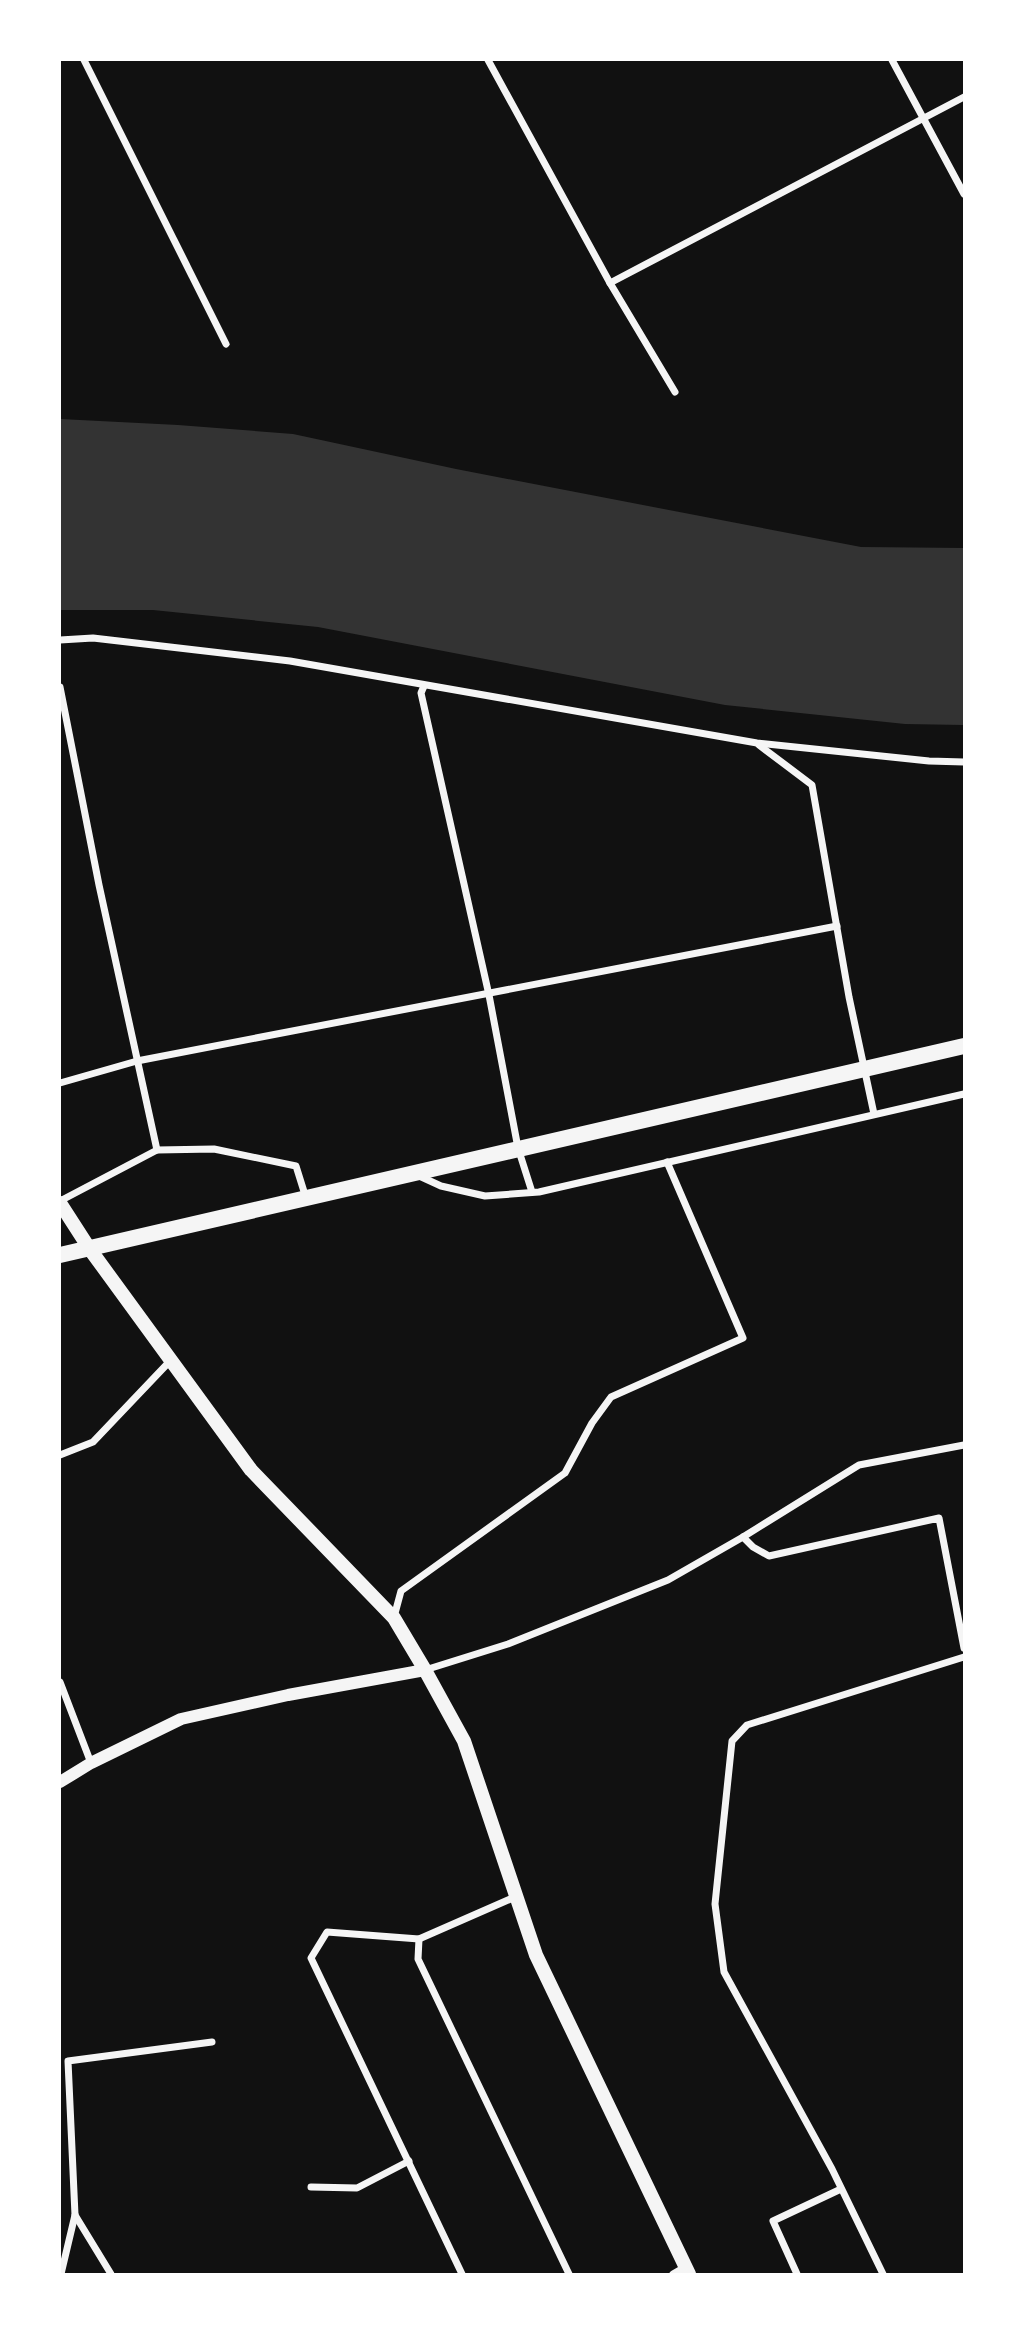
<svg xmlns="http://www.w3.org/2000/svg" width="1024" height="2334" viewBox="0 0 1024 2334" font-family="Karla,sans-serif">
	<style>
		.water { fill: #333 }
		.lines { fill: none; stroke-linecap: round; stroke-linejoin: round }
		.minor { stroke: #f5f5f5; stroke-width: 7 }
		.tertiary { stroke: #f5f5f5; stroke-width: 12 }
		.secondary { stroke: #f5f5f5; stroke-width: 14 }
		.primary { stroke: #f5f5f5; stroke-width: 16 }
	</style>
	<rect width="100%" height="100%" fill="#111"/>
	<path class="water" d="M 60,419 L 178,425 L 293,434 L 456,469 L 861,547 L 964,548 L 964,725 L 905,724 L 725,705 L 318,627 L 153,610 L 60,610 Z"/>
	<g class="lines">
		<g class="minor">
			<path d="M 84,60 L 226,344"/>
			<path d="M 488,60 L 610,283 L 675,392"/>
			<path d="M 892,60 L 964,194"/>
			<path d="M 610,283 L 964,97"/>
			<path d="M 60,640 L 93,638 L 290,661 L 757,743 L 929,761 L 964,762"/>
			<path d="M 424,686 L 421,693 L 489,995 L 518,1148 L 532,1192"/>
			<path d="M 60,687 L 99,885 L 157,1150"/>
			<path d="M 759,745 L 812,785 L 849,997 L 874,1114"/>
			<path d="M 60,1083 L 137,1061 L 837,926"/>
			<path d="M 417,1175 L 441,1186 L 485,1196 L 539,1192 L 964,1094"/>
			<path d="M 60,1201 L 157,1150 L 214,1149 L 296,1166 L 306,1198"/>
			<path d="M 60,1455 L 93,1442 L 171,1360"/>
			<path d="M 743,1537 L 753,1547 L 769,1556 L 939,1518 L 964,1648"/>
			<path d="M 394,1617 L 401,1591 L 565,1473 L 592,1423 L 611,1397 L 743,1338 L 667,1162"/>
			<path d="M 425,1670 L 508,1644 L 668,1580 L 743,1537 L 859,1465 L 964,1445"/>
			<path d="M 60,1682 L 91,1763"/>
			<path d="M 419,1939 L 418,1959 L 569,2274"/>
			<path d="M 311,2187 L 357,2188 L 409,2161"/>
			<path d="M 61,2274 L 75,2215"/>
			<path d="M 111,2274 L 75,2215 L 68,2061 L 212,2042"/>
			<path d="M 462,2274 L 311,1958 L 327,1932 L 419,1939 L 515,1897"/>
			<path d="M 673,2274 L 685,2267"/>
			<path d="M 797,2274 L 773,2221 L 841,2189"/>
			<path d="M 883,2274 L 832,2169 L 724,1972 L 715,1904 L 732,1741 L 747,1725 L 964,1657"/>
		</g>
		<path class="tertiary" d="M 60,1782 L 91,1763 L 181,1719 L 288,1695 L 425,1670"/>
		<path class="secondary" d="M 60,1203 L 89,1248 L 251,1470 L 394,1618 L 425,1670 L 464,1741 L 536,1955 L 689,2274"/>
		<path class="primary" d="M 60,1255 L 964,1046"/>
	</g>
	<rect width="1024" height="2334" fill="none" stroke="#ffffff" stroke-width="122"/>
</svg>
